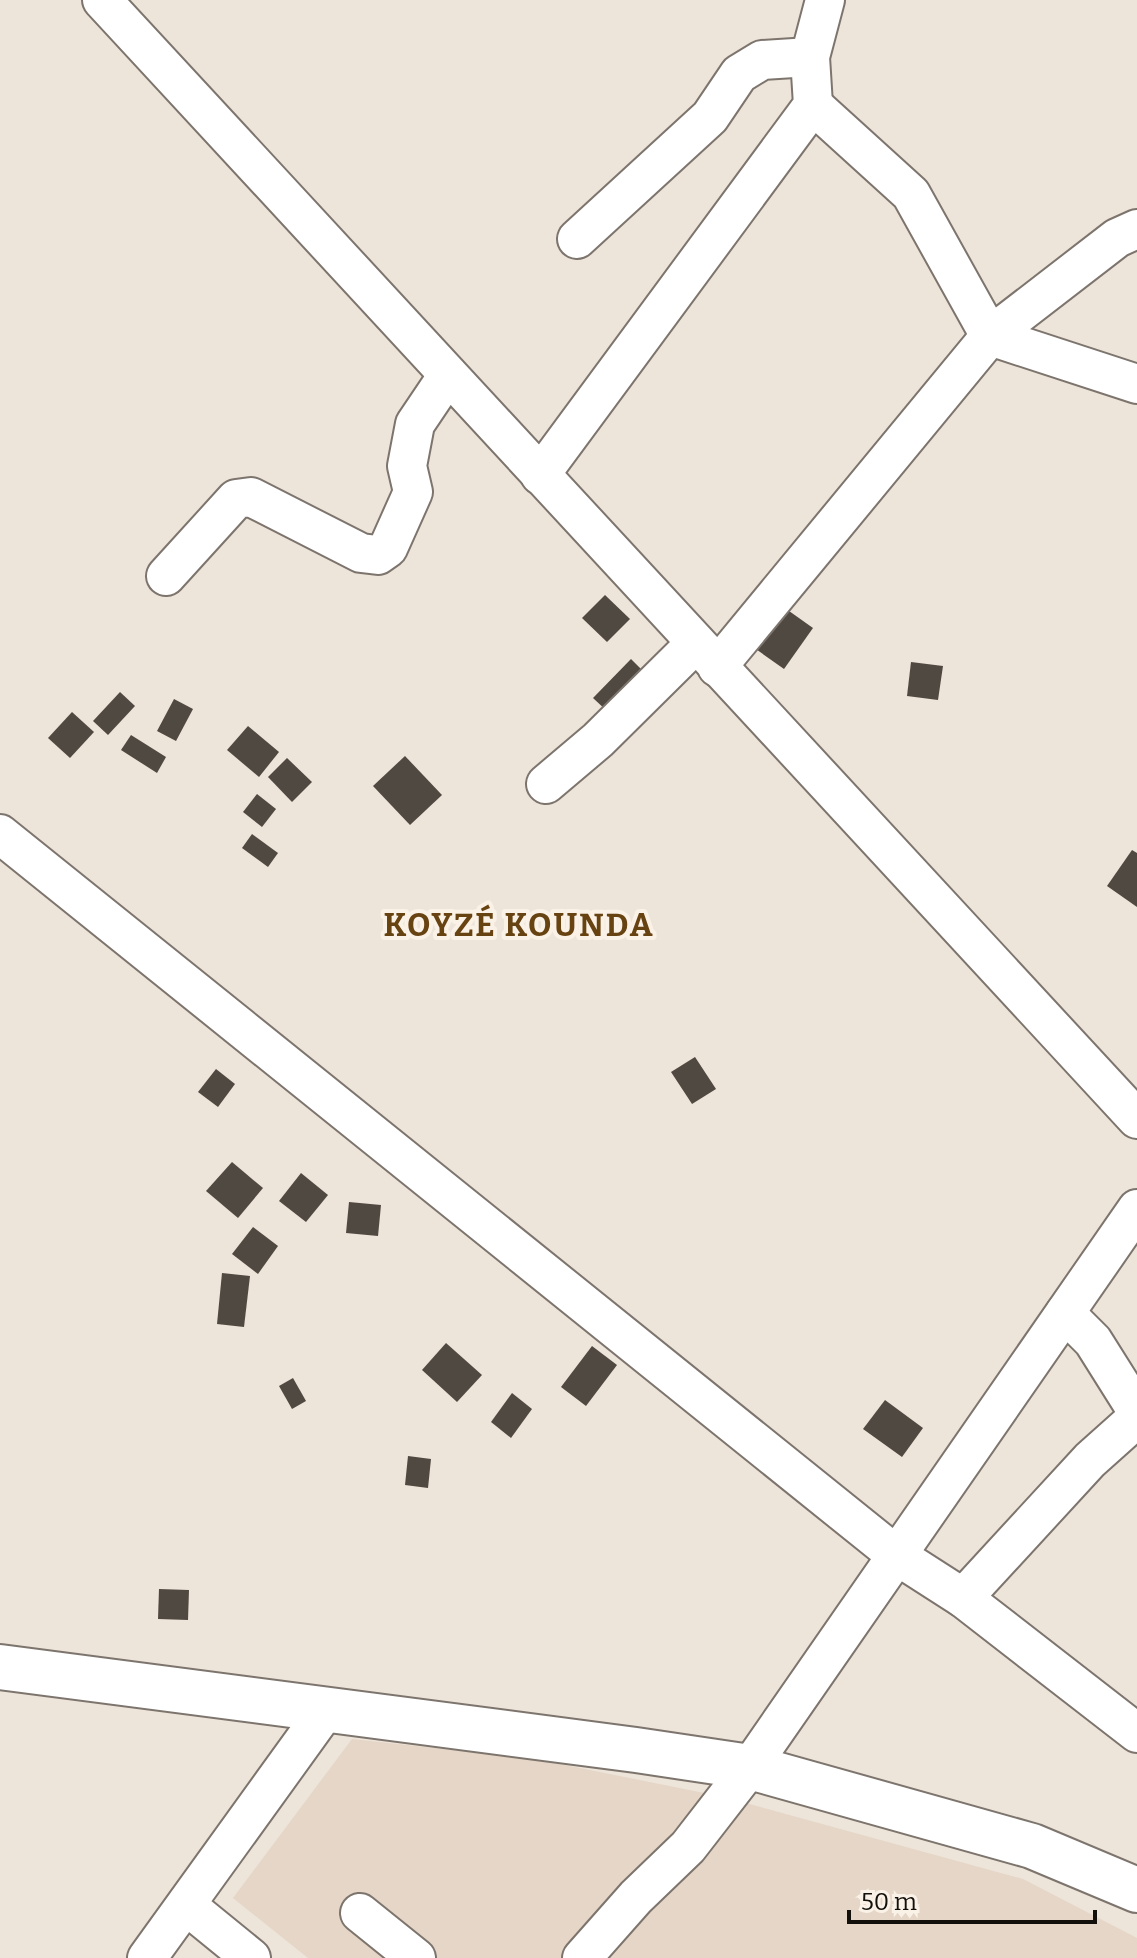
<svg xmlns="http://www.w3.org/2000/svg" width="1137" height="1958" viewBox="0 0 1137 1958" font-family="Bitter,serif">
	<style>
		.built { fill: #e5d6c7 }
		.building { fill: #504941 }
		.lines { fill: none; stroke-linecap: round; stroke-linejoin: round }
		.minor-casing { stroke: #7d756d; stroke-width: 42 }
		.major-casing { stroke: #7d756d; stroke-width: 48 }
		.minor { stroke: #fff; stroke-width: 38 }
		.major { stroke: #fff; stroke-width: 44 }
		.labels { text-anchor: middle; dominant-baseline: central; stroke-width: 8; stroke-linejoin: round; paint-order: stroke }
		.district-label { font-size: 32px; font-weight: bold; letter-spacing: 2px; fill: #684312; stroke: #faf1e7 }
	</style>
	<rect width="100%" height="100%" fill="#ede4da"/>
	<path class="built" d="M 352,1739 L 535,1759 L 724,1797 L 1023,1879 L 1137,1938 L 1137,1958 L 308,1958 L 233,1898 Z"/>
	<g class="building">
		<path d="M 605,595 L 630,619 L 607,642 L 582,618 Z"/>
		<path d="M 782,606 L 813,628 L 784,669 L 753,647 Z"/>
		<path d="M 631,659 L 646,674 L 608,712 L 593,698 Z"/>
		<path d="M 911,662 L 943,666 L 938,700 L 907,696 Z"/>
		<path d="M 120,692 L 135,706 L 108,735 L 93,721 Z"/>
		<path d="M 174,699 L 193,709 L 176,741 L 157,731 Z"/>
		<path d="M 72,712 L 94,732 L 70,758 L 48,738 Z"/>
		<path d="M 248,726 L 279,752 L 259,777 L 227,750 Z"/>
		<path d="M 131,735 L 166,757 L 157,773 L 121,750 Z"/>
		<path d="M 405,756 L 442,795 L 410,825 L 373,786 Z"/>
		<path d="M 287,758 L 312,782 L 292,802 L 268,777 Z"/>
		<path d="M 257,794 L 276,809 L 262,827 L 243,812 Z"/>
		<path d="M 252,834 L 278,853 L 268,867 L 242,848 Z"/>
		<path d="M 1132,850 L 1137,853 L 1137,907 L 1107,886 Z"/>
		<path d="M 695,1057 L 716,1089 L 692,1104 L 671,1072 Z"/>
		<path d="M 216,1069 L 235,1084 L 218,1107 L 198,1092 Z"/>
		<path d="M 232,1162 L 263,1188 L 238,1218 L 206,1191 Z"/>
		<path d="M 301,1173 L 328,1195 L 306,1222 L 279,1201 Z"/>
		<path d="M 349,1202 L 381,1205 L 378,1236 L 346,1233 Z"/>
		<path d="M 253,1227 L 278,1246 L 258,1274 L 232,1254 Z"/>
		<path d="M 222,1273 L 250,1276 L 244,1327 L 217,1324 Z"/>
		<path d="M 446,1343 L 482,1375 L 457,1402 L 422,1370 Z"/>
		<path d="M 592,1346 L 617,1365 L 586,1406 L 561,1387 Z"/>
		<path d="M 293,1378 L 306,1401 L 292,1409 L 279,1386 Z"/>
		<path d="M 512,1393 L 532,1409 L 511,1438 L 491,1422 Z"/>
		<path d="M 885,1400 L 923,1428 L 902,1457 L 863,1429 Z"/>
		<path d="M 408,1456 L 431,1459 L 428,1488 L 405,1485 Z"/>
		<path d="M 159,1589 L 189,1590 L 188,1620 L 158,1619 Z"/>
	</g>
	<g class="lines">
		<g class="minor-casing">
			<g id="minor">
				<path d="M 102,0 L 1137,1119"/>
				<path d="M 813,105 L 911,194 L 990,336 L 1137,384"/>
				<path d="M 577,239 L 710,117 L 739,74 L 762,60 L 810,57"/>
				<path d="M 540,475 L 813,105 L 810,57 L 825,0"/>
				<path d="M 166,576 L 236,499 L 251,497 L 361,553 L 378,555 L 388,548 L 413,492 L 407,466 L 415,424 L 448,375"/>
				<path d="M 717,667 L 990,336 L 1117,238 L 1137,229"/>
				<path d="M 546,784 L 598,740 L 696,643"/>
				<path d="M 0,834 L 896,1555 L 963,1598 L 1137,1733"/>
				<path d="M 1065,1313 L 1093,1341 L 1137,1411"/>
				<path d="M 963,1598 L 1090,1460 L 1137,1418"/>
				<path d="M 186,1905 L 251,1958"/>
				<path d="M 360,1913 L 416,1958"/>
				<path d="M 147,1958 L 326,1710"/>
				<path d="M 582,1958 L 636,1897 L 688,1847 L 750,1767 L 1137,1209"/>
			</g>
		</g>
		<g class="major-casing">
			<path id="major" d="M 0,1667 L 636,1750 L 750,1767 L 1032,1846 L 1137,1890"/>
		</g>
		<use href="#minor" class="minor"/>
		<use href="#major" class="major"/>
	</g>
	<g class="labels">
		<g class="district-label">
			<text x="519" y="925">KOYZÉ KOUNDA</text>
		</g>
	</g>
	<path d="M849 1910v12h246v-12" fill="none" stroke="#13100c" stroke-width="4"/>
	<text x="861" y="1910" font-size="24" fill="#13100c" stroke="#faf1e7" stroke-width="6" paint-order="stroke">50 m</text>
</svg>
